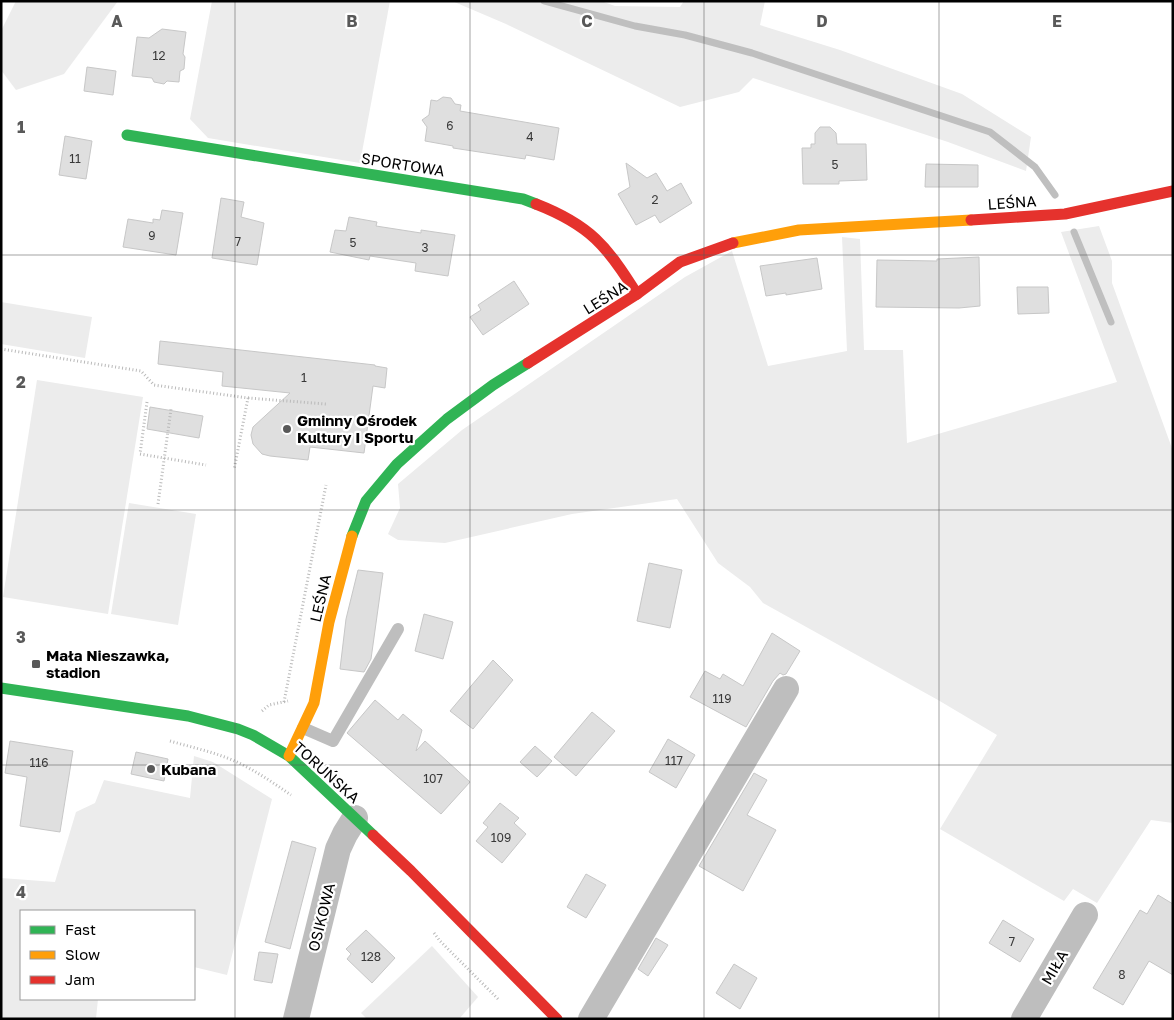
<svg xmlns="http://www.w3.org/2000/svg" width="1174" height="1020" viewBox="0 0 1174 1020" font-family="'Golos Text',sans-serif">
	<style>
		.green { fill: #ececec }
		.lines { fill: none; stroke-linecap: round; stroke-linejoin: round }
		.stream { stroke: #bfbfbf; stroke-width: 7 }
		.building { fill: #dfdfdf; stroke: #c7c7c7 }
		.path { stroke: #b9b9b9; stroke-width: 3; stroke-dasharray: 1 2.5; stroke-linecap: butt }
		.lane { stroke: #bebebe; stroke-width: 12 }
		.street { stroke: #bebebe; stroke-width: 26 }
		.fast { stroke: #30b455; stroke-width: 11 }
		.slow { stroke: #ff9f0a; stroke-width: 11 }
		.jam { stroke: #e5322d; stroke-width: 11 }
		.grid { fill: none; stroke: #595959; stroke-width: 1; stroke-opacity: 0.55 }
		.poi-dot { fill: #595959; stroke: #fff; stroke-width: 2 }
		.labels { text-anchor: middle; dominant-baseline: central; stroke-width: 4.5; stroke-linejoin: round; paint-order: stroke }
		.number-label { font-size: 12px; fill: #383838 }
		.street-label { font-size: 15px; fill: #000; stroke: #fff }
		.poi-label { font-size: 15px; font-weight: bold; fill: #000; stroke: #fff; text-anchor: start }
		.grid-label { font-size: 16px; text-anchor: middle; font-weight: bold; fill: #595959; stroke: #fff; stroke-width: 4.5; stroke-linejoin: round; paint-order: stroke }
	</style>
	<rect width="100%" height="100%" fill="#fff"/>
	<g class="green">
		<path d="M 16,1 L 118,1 L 64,74 L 16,90 L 1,70 L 1,31 Z"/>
		<path d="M 212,1 L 390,1 L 360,163 L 208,138 L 190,119 Z"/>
		<path d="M 452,1 L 601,1 L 615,6 L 680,7 L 684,1 L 765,1 L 760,25 L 840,50 L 962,94 L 1031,137 L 1026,171 L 948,142 L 753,78 L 739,92 L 680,107 L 506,24 Z"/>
		<path d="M 1099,226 L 1112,261 L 1112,283 L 1173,451 L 1173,823 L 1151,820 L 1097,903 L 1073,889 L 1064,901 L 940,829 L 997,735 L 938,700 L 763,603 L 750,587 L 718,563 L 677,499 L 572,514 L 445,543 L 398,540 L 388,534 L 400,508 L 398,484 L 462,430 L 685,277 L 732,251 L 768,366 L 847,351 L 842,237 L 860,239 L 864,350 L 903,350 L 907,443 L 1117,382 L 1061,232 Z"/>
		<path d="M 1,302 L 92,317 L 85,358 L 1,344 Z"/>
		<path d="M 37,380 L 143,397 L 108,614 L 3,597 Z"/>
		<path d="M 129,503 L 196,514 L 178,625 L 111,614 Z"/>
		<path d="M 194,756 L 213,762 L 272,799 L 227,975 L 194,967 L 194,911 L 21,911 L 21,999 L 98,999 L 96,1019 L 1,1019 L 1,878 L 55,882 L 76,812 L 95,803 L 104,780 L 190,798 Z"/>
		<path d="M 432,946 L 478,997 L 459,1019 L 367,1019 L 361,1013 Z"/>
	</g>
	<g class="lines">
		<g class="stream">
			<path d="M 544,1 L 635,26 L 685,35 L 752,53 L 990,132 L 1035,167 L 1055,195"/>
			<path d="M 1074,232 L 1111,322"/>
		</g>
	</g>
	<g class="building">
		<path d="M 162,29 L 186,32 L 183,54 L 185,57 L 184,69 L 180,71 L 179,82 L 167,81 L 164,84 L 154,82 L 152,78 L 132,76 L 137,37 L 149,38 Z"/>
		<path d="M 87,67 L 116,71 L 113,95 L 84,91 Z"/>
		<path d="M 443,97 L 451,98 L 455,104 L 461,105 L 460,111 L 559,128 L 554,160 L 526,155 L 525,159 L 453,148 L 453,146 L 425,141 L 427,127 L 422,120 L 429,115 L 431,100 L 437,101 Z"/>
		<path d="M 820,127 L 830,127 L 836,133 L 837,144 L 866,144 L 867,180 L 839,181 L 839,184 L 803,184 L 802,148 L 811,148 L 811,144 L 815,144 L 815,133 Z"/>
		<path d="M 65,136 L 92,141 L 86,179 L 59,175 Z"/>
		<path d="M 626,163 L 647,178 L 656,173 L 667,191 L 681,183 L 692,203 L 660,223 L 655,215 L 636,225 L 618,194 L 630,187 Z"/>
		<path d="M 926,164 L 978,165 L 978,187 L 925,187 Z"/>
		<path d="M 221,198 L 244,202 L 241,217 L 264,223 L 257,265 L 212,258 Z"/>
		<path d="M 162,210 L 183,213 L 176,255 L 123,247 L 128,219 L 153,223 L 153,219 L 160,220 Z"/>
		<path d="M 349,217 L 377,222 L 376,226 L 421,233 L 421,230 L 455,235 L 448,276 L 415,271 L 416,263 L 370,256 L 369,260 L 330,252 L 335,230 L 346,231 Z"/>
		<path d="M 979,257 L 980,306 L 959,308 L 876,307 L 877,260 L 937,261 L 937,259 Z"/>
		<path d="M 817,258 L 822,289 L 786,295 L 786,293 L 766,296 L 760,266 Z"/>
		<path d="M 514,281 L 529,304 L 483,335 L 470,317 L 481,310 L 478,305 Z"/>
		<path d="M 1017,287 L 1048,287 L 1049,313 L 1018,314 Z"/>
		<path d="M 160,341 L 375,365 L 375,366 L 387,368 L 385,388 L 373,386 L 364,453 L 310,447 L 308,460 L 270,456 L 262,454 L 253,444 L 251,435 L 253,427 L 290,393 L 222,386 L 223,372 L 158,364 Z"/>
		<path d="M 150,407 L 203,416 L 199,438 L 147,429 Z"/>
		<path d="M 649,563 L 682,570 L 670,628 L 637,621 Z"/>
		<path d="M 358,570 L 383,573 L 371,659 L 364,672 L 340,669 L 346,619 Z"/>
		<path d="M 424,614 L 453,622 L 443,659 L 415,651 Z"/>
		<path d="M 772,633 L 800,651 L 786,674 L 783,675 L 780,673 L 773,681 L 746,727 L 690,697 L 705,671 L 720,679 L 723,674 L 743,686 Z"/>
		<path d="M 493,660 L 513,680 L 473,729 L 450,711 Z"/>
		<path d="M 375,700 L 398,720 L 403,714 L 422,730 L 416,751 L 425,741 L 470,782 L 441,814 L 347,733 Z"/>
		<path d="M 592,712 L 615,731 L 576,776 L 554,757 Z"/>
		<path d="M 668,739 L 695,755 L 676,788 L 649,772 Z"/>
		<path d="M 10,741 L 73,751 L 60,832 L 20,826 L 27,777 L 5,773 Z"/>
		<path d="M 535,746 L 552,761 L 537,777 L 520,762 Z"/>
		<path d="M 136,752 L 168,759 L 164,781 L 131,774 Z"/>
		<path d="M 754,773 L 767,780 L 747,815 L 776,830 L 743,891 L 699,866 Z"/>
		<path d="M 500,803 L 519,818 L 514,823 L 526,834 L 502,863 L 476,841 L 488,827 L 483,823 Z"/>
		<path d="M 292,841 L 316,848 L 290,949 L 265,942 Z"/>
		<path d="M 586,874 L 606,885 L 586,918 L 567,907 Z"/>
		<path d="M 1158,895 L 1173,904 L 1173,975 L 1149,961 L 1123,1005 L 1093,988 L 1140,910 L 1147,914 Z"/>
		<path d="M 1003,920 L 1034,939 L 1020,962 L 989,943 Z"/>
		<path d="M 366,930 L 395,958 L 372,983 L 347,959 L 351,954 L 346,949 Z"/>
		<path d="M 656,938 L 668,945 L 648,976 L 638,969 Z"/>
		<path d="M 259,952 L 278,954 L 272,983 L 254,980 Z"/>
		<path d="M 734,964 L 757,978 L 740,1009 L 716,993 Z"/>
	</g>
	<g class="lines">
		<g class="path">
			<path d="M 1,349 L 141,371 L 154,385 L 248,398 L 234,470"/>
			<path d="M 248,398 L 326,404"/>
			<path d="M 147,402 L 140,454 L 206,465"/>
			<path d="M 158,504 L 171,409"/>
			<path d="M 284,702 L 326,485"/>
			<path d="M 262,711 L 269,705 L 288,701"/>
			<path d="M 170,741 C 194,748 219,753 241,764 C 259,773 275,784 291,795"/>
			<path d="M 434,933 L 440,941 L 498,999"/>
		</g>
		<path class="lane" d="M 303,728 L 333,741 L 398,629"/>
		<g class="street">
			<path d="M 296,1019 L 338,849 L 345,834 L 355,818"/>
			<path d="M 591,1019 L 786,689"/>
			<path d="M 1024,1019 L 1085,915"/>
		</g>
		<g class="fast">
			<path d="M 127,135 L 523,199 L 536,204"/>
			<path d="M 352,536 L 366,501 L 397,464 L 447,419 L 493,385 L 528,363"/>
			<path d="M 1,688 L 188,716 L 238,729 L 253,735 L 289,756 L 373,835"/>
		</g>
		<g class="slow">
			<path d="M 733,243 L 799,230 L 971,220"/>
			<path d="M 289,756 L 314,703 L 329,622 L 352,536"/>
		</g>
		<g class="jam">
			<path d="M 536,204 C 590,225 607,246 637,294"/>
			<path d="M 971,220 L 1065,214 L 1173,191"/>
			<path d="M 528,363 L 637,294 L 680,262 L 733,243"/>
			<path d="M 373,835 L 411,871 L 557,1019"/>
		</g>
	</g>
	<path class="grid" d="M 235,1 L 235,1019M 470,1 L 470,1019M 704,1 L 704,1019M 939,1 L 939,1019M 1,255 L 1173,255M 1,510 L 1173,510M 1,765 L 1173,765"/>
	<g class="poi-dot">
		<circle cx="287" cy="429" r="5"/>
		<rect x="31" y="659" width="10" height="10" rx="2.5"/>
		<circle cx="151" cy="769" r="5"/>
	</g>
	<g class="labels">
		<g class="number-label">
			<text x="159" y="55">12</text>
			<text x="450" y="125">6</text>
			<text x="530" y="136">4</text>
			<text x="75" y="158">11</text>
			<text x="835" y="164">5</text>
			<text x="655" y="199">2</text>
			<text x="152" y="235">9</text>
			<text x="238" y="241">7</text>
			<text x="353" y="242">5</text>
			<text x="425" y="247">3</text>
			<text x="304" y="377">1</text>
			<text x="722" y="698">119</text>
			<text x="674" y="760">117</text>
			<text x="39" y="762">116</text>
			<text x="433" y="778">107</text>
			<text x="501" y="837">109</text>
			<text x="1012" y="941">7</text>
			<text x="371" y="956">128</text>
			<text x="1122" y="974">8</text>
		</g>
		<g class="street-label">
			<text transform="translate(403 164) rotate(9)">SPORTOWA</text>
			<text transform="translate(1012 202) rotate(-4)">LEŚNA</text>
			<text transform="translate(605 297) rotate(-32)">LEŚNA</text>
			<text transform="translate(320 598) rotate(-77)">LEŚNA</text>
			<text transform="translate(327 772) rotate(42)">TORUŃSKA</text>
			<text transform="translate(321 917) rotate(-76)">OSIKOWA</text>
			<text transform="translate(1054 967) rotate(-60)">MIŁA</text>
		</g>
		<g class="poi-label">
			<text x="297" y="420">Gminny Ośrodek<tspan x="297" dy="17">Kultury I Sportu</tspan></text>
			<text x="46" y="655">Mała Nieszawka,<tspan x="46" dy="17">stadion</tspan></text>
			<text x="161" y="769">Kubana</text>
		</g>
	</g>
	<g class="grid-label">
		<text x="117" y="27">A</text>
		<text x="352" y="27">B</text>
		<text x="587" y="27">C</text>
		<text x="822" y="27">D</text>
		<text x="1057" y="27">E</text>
		<text x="21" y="133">1</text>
		<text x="21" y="388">2</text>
		<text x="21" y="643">3</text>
		<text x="21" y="898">4</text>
	</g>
	<rect width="1174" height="1020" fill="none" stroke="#000000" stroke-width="5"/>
	<rect x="20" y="910" width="175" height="90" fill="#ffffff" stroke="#999999"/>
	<rect x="30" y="926" width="25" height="8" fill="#30b455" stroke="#999999"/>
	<text x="65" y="935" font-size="15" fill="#000000">Fast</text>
	<rect x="30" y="951" width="25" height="8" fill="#ff9f0a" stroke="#999999"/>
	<text x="65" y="960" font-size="15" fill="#000000">Slow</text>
	<rect x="30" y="976" width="25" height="8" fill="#e5322d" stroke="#999999"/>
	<text x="65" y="985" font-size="15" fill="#000000">Jam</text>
</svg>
